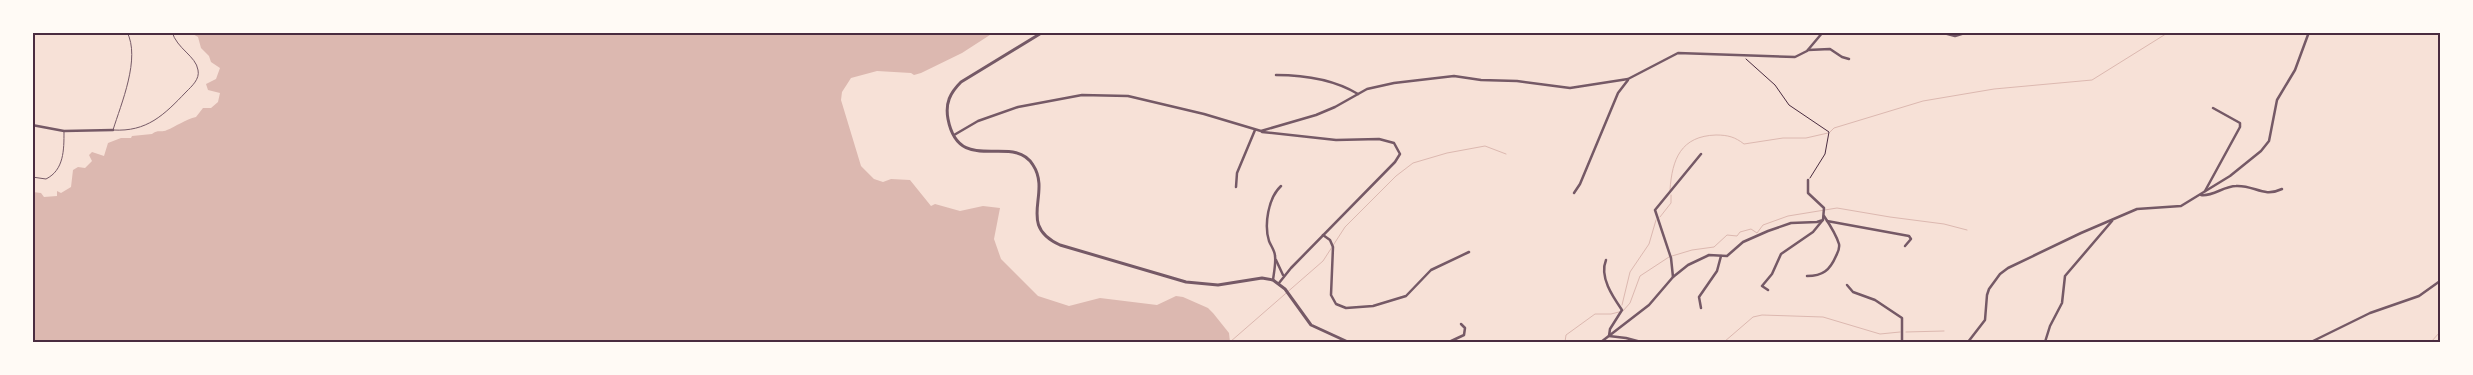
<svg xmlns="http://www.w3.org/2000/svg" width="2473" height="375" viewBox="0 0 2473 375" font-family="'IBM Plex Serif',serif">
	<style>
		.water { fill: #dcb8b0 }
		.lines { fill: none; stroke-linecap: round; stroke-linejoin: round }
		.stream { stroke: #dcb8b0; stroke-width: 1 }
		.path { stroke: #4a2c40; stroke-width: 1 }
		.service { stroke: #755966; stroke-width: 1 }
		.minor { stroke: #755966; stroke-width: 2.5 }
		.tertiary { stroke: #755966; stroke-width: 3 }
		.neatline { fill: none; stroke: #4a2c40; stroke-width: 2 }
	</style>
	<rect width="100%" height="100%" fill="#f7e1d7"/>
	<path class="water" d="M 191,33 L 993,33 L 962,53 L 921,73 L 914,75 L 911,73 L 877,71 L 851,78 L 842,92 L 841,100 L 861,166 L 874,179 L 883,182 L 891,179 L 910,180 L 931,206 L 935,204 L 960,211 L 983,206 L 1000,208 L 994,239 L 1001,259 L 1038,296 L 1069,306 L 1100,298 L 1157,305 L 1176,296 L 1183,297 L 1208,308 L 1213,313 L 1229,333 L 1230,342 L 33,342 L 33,192 L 41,193 L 44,197 L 57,196 L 57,191 L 61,193 L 71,187 L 73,170 L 78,167 L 85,168 L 92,161 L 89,155 L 92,152 L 104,156 L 108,143 L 121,138 L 131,138 L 132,136 L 152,134 C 158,129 161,133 167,130 C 175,127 186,119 196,117 L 203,108 L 211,108 L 218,102 L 220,93 L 208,90 L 206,84 L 216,79 L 220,68 L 211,62 L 209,56 L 201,48 L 198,37 Z"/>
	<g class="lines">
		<g class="stream">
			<path d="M 1830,132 L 1834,128 L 1923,101 L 1994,89 L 2092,80 L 2169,32"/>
			<path d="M 1670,190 C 1672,159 1681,136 1716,135 C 1728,135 1735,137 1744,144 L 1783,138 L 1806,138 L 1828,133"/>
			<path d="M 1660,217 L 1671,203 L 1671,195"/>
			<path d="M 1672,256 L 1692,250 L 1714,247 L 1727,235 L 1737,236 L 1740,232 L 1751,229 L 1757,233 L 1763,225 L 1788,216 L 1837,208 L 1890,217 L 1944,224 L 1967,230"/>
			<path d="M 1622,305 L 1630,272 L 1649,244 L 1656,220"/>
			<path d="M 1623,311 L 1630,303 L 1640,276 L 1669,257"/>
			<path d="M 1906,332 L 1944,331"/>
			<path d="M 1230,342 L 1323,261 L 1345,227 L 1396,176 L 1413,163 L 1447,153 L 1485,146 L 1506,154"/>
			<path d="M 1565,342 L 1566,335 L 1595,314 L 1611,314 L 1619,312"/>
			<path d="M 1724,342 L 1753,317 L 1762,315 L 1823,317 L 1880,334 L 1900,332"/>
			<path d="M 2431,342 L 2440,332"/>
		</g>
		<path class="path" d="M 1746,59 L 1775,85 L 1789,105 L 1829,132 L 1825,154 L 1810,178"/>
		<g class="service">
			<path d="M 127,32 C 141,58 121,104 113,130 C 147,132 164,115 186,92 C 192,86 200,79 198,70 C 196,56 177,49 172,32"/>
			<path d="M 32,177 L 46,179 C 64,170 64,150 64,132"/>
		</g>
		<g class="minor">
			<path d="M 1940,32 L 1955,36 L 1968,32"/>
			<path d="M 1808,50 L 1830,49 L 1842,57 L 1849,59"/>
			<path d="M 1276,75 C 1305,75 1333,79 1358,94"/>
			<path d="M 32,125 L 64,131 L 113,130"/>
			<path d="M 1262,132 L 1336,140 L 1379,139 L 1394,143 L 1400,154 L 1395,162 L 1291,268 L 1279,283"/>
			<path d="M 954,135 L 978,121 L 1018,107 L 1082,95 L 1128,96 L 1204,114 L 1261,131 L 1316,115 L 1335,107 L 1367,89 L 1394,83 L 1454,76 L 1481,80 L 1517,81 L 1570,88 L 1628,79 L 1678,53 L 1795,57 L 1807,51 L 1823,32"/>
			<path d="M 1236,187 L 1237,173 L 1255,130"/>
			<path d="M 2205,191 L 2240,127 L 2240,123 L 2213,108"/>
			<path d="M 1574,193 L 1580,184 L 1618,93 L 1628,80"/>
			<path d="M 2201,195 C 2212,197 2224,186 2236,186 C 2255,185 2263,198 2282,189"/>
			<path d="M 1827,221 L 1909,236 L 1911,239 L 1905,246"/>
			<path d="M 1323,235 L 1330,240 L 1333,247 L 1331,295 L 1336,304 L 1346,308 L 1373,306 L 1406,296 L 1431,270 L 1469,252"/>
			<path d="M 1276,260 L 1283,275"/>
			<path d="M 1606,260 C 1599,277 1613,297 1622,310 L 1610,329 L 1609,336 L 1626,338 L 1641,342"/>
			<path d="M 1807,276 C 1823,276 1830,270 1836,256 C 1838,252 1840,249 1839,244 C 1836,234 1830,225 1824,216"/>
			<path d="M 1673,277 L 1671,258 L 1655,210 L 1701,154"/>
			<path d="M 1273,280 C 1274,272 1276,263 1275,256 C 1275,251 1271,246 1269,241 C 1264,225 1268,198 1281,186"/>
			<path d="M 1847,285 L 1853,292 L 1875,300 L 1902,318 L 1902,342"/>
			<path d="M 1768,290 L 1762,286 L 1772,274 L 1781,254 L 1813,232 L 1822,221"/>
			<path d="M 1701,308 L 1699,297 L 1717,271 L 1721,256"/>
			<path d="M 1449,342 L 1464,335 L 1465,328 L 1461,324"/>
			<path d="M 1601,342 L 1649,305 L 1673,277 L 1688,265 L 1709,255 L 1727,256 L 1743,242 L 1768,231 L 1791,223 L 1817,222 L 1823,220 L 1824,208 L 1808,193 L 1808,180"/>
			<path d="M 1968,342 L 1985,320 L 1987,295 L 1989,289 L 2000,274 L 2008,268 L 2081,233 L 2137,209 L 2181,206 L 2230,176 L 2261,151 L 2269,141 L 2277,100 L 2295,70 L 2309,32"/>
			<path d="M 2045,342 L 2050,326 L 2062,303 L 2065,276 L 2112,221"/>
			<path d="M 2311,342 L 2370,313 L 2419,296 L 2440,281"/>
		</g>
		<path class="tertiary" d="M 1043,32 L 961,82 C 950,93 945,103 948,119 C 959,177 1013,132 1033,165 C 1052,194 1016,225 1060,245 L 1186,282 L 1218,285 L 1262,278 L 1273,280 L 1285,289 L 1311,325 L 1348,342"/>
	</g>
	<rect width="2473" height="375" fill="none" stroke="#fffaf5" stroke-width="68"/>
	<rect x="34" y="34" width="2405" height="307" class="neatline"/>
</svg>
